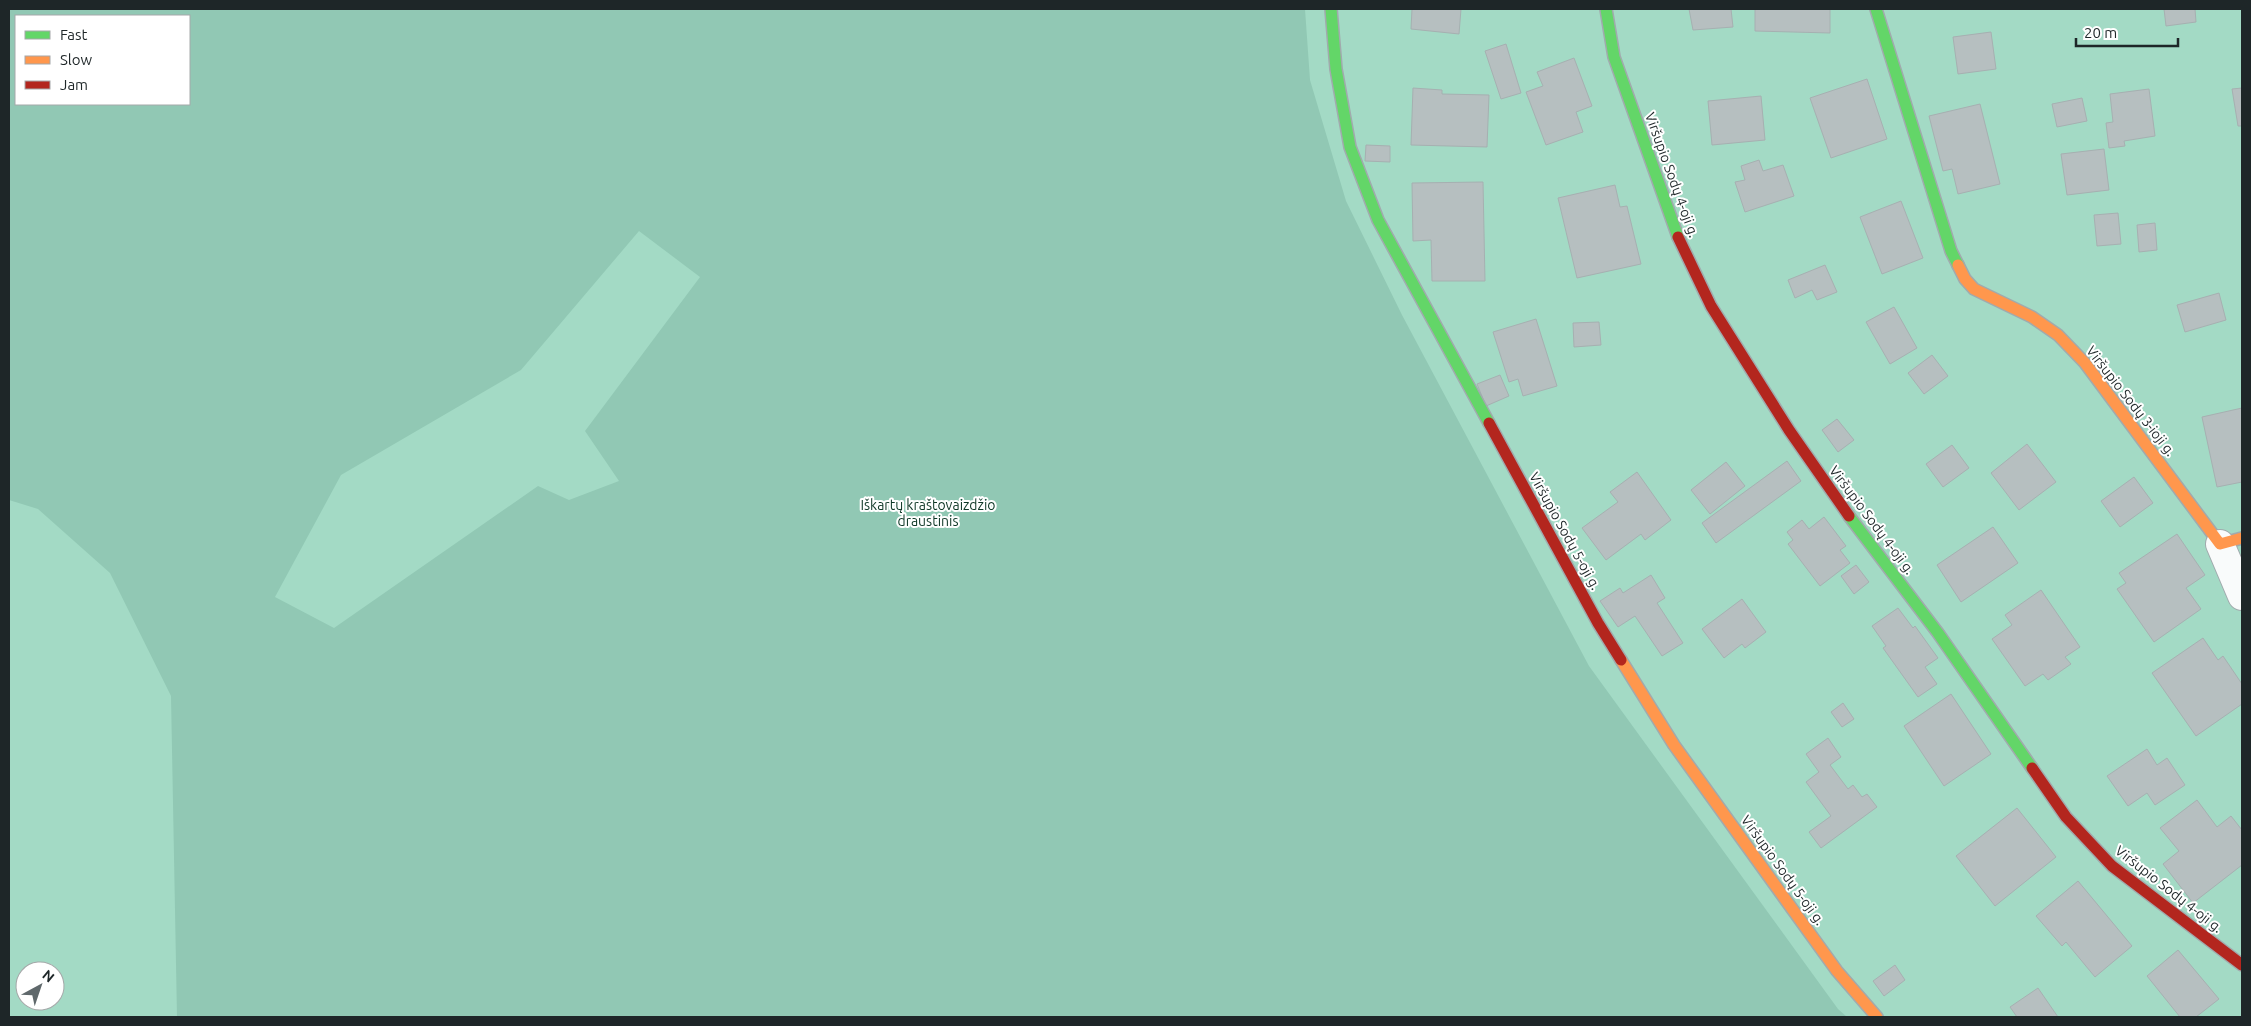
<svg xmlns="http://www.w3.org/2000/svg" width="2251" height="1026" viewBox="0 0 2251 1026" font-family="Ubuntu,sans-serif">
	<style>
		.green { fill: #a3dac5; fill-rule: evenodd }
		.forest { fill: #91c8b4; fill-rule: evenodd }
		.building { fill: #b6bfc0; stroke: #a6b0b1 }
		.lines { fill: none; stroke-linecap: round; stroke-linejoin: round }
		.street-casing { stroke: #a1aaad; stroke-width: 30 }
		.fast-casing { stroke: #a1aaad; stroke-width: 14 }
		.slow-casing { stroke: #a1aaad; stroke-width: 14 }
		.jam-casing { stroke: #a1aaad; stroke-width: 14 }
		.street { stroke: #f9fbfb; stroke-width: 28 }
		.fast { stroke: #63d668; stroke-width: 11 }
		.slow { stroke: #ff974d; stroke-width: 11 }
		.jam { stroke: #b3261e; stroke-width: 11 }
		.labels { text-anchor: middle; dominant-baseline: central; stroke-width: 4; stroke-linejoin: round; paint-order: stroke }
		.street-label { font-size: 14px; fill: #1e2628; stroke: #fff }
		.park-label { font-size: 14px; fill: #0e3726; stroke: #fff }
	</style>
	<rect width="100%" height="100%" fill="#d8e4e7"/>
	<path class="green" d="M 9,9 L 2242,9 L 2242,1017 L 9,1017 ZM 16,16 L 189,16 L 189,104 L 16,104 ZM 25,971 L 55,971 L 55,1001 L 25,1001 Z"/>
	<path class="forest" d="M 9,9 L 1305,9 L 1310,80 L 1346,201 L 1402,315 L 1589,666 L 1838,1009 L 1847,1017 L 177,1017 L 171,696 L 110,573 L 38,509 L 9,500 ZM 16,16 L 189,16 L 189,104 L 16,104 ZM 639,231 L 700,277 L 585,431 L 619,481 L 569,500 L 538,486 L 334,628 L 275,597 L 341,475 L 521,370 Z"/>
	<g class="building">
		<path d="M 1412,9 L 1461,9 L 1459,34 L 1411,29 Z"/>
		<path d="M 1689,9 L 1731,9 L 1733,27 L 1693,30 Z"/>
		<path d="M 1755,9 L 1830,9 L 1830,33 L 1755,31 Z"/>
		<path d="M 2164,9 L 2195,9 L 2196,22 L 2166,26 Z"/>
		<path d="M 1991,32 L 1996,69 L 1958,74 L 1953,37 Z"/>
		<path d="M 1506,44 L 1521,93 L 1501,99 L 1485,51 Z"/>
		<path d="M 1574,58 L 1592,106 L 1576,112 L 1583,132 L 1546,145 L 1526,92 L 1543,86 L 1537,72 Z"/>
		<path d="M 1867,79 L 1887,139 L 1831,158 L 1810,98 Z"/>
		<path d="M 1413,88 L 1442,90 L 1442,94 L 1489,95 L 1487,147 L 1411,145 Z"/>
		<path d="M 2242,88 L 2242,126 L 2238,126 L 2232,89 Z"/>
		<path d="M 2149,89 L 2155,136 L 2124,141 L 2125,146 L 2109,148 L 2106,123 L 2113,122 L 2110,94 Z"/>
		<path d="M 1761,96 L 1765,140 L 1712,145 L 1708,101 Z"/>
		<path d="M 2082,98 L 2087,121 L 2057,127 L 2052,104 Z"/>
		<path d="M 1980,104 L 2000,184 L 1958,194 L 1952,169 L 1943,171 L 1929,116 Z"/>
		<path d="M 1366,145 L 1390,146 L 1390,162 L 1365,161 Z"/>
		<path d="M 2104,149 L 2109,190 L 2067,195 L 2061,154 Z"/>
		<path d="M 1759,160 L 1763,171 L 1783,165 L 1794,196 L 1745,212 L 1735,182 L 1745,180 L 1741,166 Z"/>
		<path d="M 1483,182 L 1485,281 L 1432,281 L 1431,240 L 1413,241 L 1412,183 Z"/>
		<path d="M 1615,185 L 1620,207 L 1627,206 L 1641,264 L 1577,278 L 1558,198 Z"/>
		<path d="M 1901,201 L 1923,258 L 1882,274 L 1860,217 Z"/>
		<path d="M 2118,213 L 2121,244 L 2097,246 L 2094,215 Z"/>
		<path d="M 2155,223 L 2157,250 L 2139,252 L 2137,225 Z"/>
		<path d="M 1825,265 L 1837,292 L 1817,300 L 1812,290 L 1795,298 L 1788,280 Z"/>
		<path d="M 2219,293 L 2226,320 L 2185,332 L 2177,305 Z"/>
		<path d="M 1894,307 L 1917,348 L 1890,364 L 1866,322 Z"/>
		<path d="M 1536,319 L 1557,386 L 1523,396 L 1518,379 L 1509,382 L 1493,332 Z"/>
		<path d="M 1599,322 L 1601,345 L 1574,347 L 1573,323 Z"/>
		<path d="M 1932,355 L 1948,376 L 1924,394 L 1908,373 Z"/>
		<path d="M 1500,375 L 1509,396 L 1486,406 L 1477,384 Z"/>
		<path d="M 2242,408 L 2242,482 L 2217,487 L 2202,417 Z"/>
		<path d="M 1837,419 L 1854,440 L 1838,452 L 1822,430 Z"/>
		<path d="M 2027,444 L 2056,482 L 2019,510 L 1991,473 Z"/>
		<path d="M 1952,445 L 1969,468 L 1943,487 L 1926,464 Z"/>
		<path d="M 1787,461 L 1801,481 L 1716,543 L 1702,523 Z"/>
		<path d="M 1726,462 L 1745,486 L 1710,514 L 1691,490 Z"/>
		<path d="M 1637,472 L 1671,520 L 1645,540 L 1641,534 L 1606,560 L 1582,528 L 1618,502 L 1610,492 Z"/>
		<path d="M 2134,477 L 2153,503 L 2120,527 L 2101,501 Z"/>
		<path d="M 1824,517 L 1846,546 L 1840,550 L 1850,563 L 1820,586 L 1788,544 L 1793,540 L 1787,532 L 1802,520 L 1809,529 Z"/>
		<path d="M 1993,527 L 2018,563 L 1961,602 L 1937,565 Z"/>
		<path d="M 2177,534 L 2205,575 L 2186,588 L 2201,609 L 2154,642 L 2117,589 L 2126,583 L 2119,573 Z"/>
		<path d="M 1856,565 L 1869,582 L 1854,594 L 1841,576 Z"/>
		<path d="M 1651,575 L 1665,598 L 1657,603 L 1683,643 L 1662,656 L 1635,616 L 1618,627 L 1600,601 L 1620,588 L 1623,593 Z"/>
		<path d="M 2041,590 L 2080,647 L 2065,657 L 2071,664 L 2048,680 L 2043,674 L 2025,686 L 1992,639 L 2012,625 L 2005,615 Z"/>
		<path d="M 1742,599 L 1766,632 L 1745,648 L 1742,644 L 1724,658 L 1702,629 Z"/>
		<path d="M 1898,608 L 1913,628 L 1915,626 L 1938,658 L 1925,667 L 1937,684 L 1918,697 L 1883,648 L 1886,646 L 1872,626 Z"/>
		<path d="M 2203,638 L 2218,660 L 2223,656 L 2242,684 L 2242,704 L 2196,736 L 2152,673 Z"/>
		<path d="M 1951,694 L 1991,754 L 1944,786 L 1904,726 Z"/>
		<path d="M 1843,703 L 1854,719 L 1842,727 L 1831,712 Z"/>
		<path d="M 1828,738 L 1841,757 L 1830,765 L 1848,789 L 1853,785 L 1862,797 L 1867,794 L 1877,807 L 1821,848 L 1809,832 L 1831,816 L 1806,782 L 1819,772 L 1806,754 Z"/>
		<path d="M 2147,749 L 2157,765 L 2167,758 L 2185,785 L 2155,805 L 2147,793 L 2128,806 L 2107,776 Z"/>
		<path d="M 2197,800 L 2217,827 L 2231,816 L 2242,830 L 2242,865 L 2193,903 L 2163,864 L 2179,851 L 2160,828 Z"/>
		<path d="M 2017,808 L 2056,857 L 1995,906 L 1956,856 Z"/>
		<path d="M 2078,881 L 2132,946 L 2095,977 L 2066,942 L 2062,946 L 2036,916 Z"/>
		<path d="M 2178,950 L 2219,999 L 2196,1017 L 2180,1017 L 2147,976 Z"/>
		<path d="M 1895,965 L 1905,980 L 1884,996 L 1873,981 Z"/>
		<path d="M 2038,988 L 2058,1017 L 2017,1017 L 2010,1007 Z"/>
	</g>
	<g class="lines">
		<g class="street-casing">
			<path id="street" d="M 2220,544 L 2242,596"/>
		</g>
		<g class="fast-casing">
			<g id="fast">
				<path d="M 1331,9 L 1336,69 L 1350,147 L 1378,220 L 1489,423"/>
				<path d="M 1606,9 L 1614,57 L 1678,237"/>
				<path d="M 1876,9 L 1951,251 L 1958,265"/>
				<path d="M 1849,516 L 1938,633 L 2032,768"/>
			</g>
		</g>
		<g class="slow-casing">
			<g id="slow">
				<path d="M 1958,265 L 1965,279 L 1974,289 L 2032,317 L 2058,335 L 2085,363 L 2220,544 L 2242,538"/>
				<path d="M 1621,660 L 1674,745 L 1837,971 L 1877,1017"/>
			</g>
		</g>
		<g class="jam-casing">
			<g id="jam">
				<path d="M 1678,237 L 1711,306 L 1789,430 L 1849,516"/>
				<path d="M 1489,423 L 1598,623 L 1621,660"/>
				<path d="M 2032,768 L 2066,817 L 2112,866 L 2242,965"/>
			</g>
		</g>
		<use href="#street" class="street"/>
		<use href="#fast" class="fast"/>
		<use href="#slow" class="slow"/>
		<use href="#jam" class="jam"/>
	</g>
	<g class="labels">
		<g class="street-label">
			<text transform="translate(1672 175) rotate(70)">Viršupio Sodų 4-oji g.</text>
			<text transform="translate(2131 401) rotate(52)">Viršupio Sodų 3-ioji g.</text>
			<text transform="translate(1872 520) rotate(53)">Viršupio Sodų 4-oji g.</text>
			<text transform="translate(1565 531) rotate(61)">Viršupio Sodų 5-oji g.</text>
			<text transform="translate(1783 870) rotate(54)">Viršupio Sodų 5-oji g.</text>
			<text transform="translate(2169 889) rotate(38)">Viršupio Sodų 4-oji g.</text>
		</g>
		<g class="park-label">
			<text x="928" y="505">Iškartų kraštovaizdžio<tspan x="928" dy="16">draustinis</tspan></text>
		</g>
	</g>
	<rect width="2251" height="1026" fill="none" stroke="#1e2628" stroke-width="20"/>
	<rect x="15" y="15" width="175" height="90" fill="#ffffff" stroke="#a5a8a9"/>
	<rect x="25" y="31" width="25" height="8" fill="#63d668" stroke="#a5a8a9"/>
	<text x="60" y="40" font-size="15" fill="#1e2628">Fast</text>
	<rect x="25" y="56" width="25" height="8" fill="#ff974d" stroke="#a5a8a9"/>
	<text x="60" y="65" font-size="15" fill="#1e2628">Slow</text>
	<rect x="25" y="81" width="25" height="8" fill="#b3261e" stroke="#a5a8a9"/>
	<text x="60" y="90" font-size="15" fill="#1e2628">Jam</text>
	<g transform="translate(40 986) rotate(40)"><circle r="24" fill="#ffffff" stroke="#a5a8a9"/>
	<path d="M0-4L9 19L0 12L-9 19Z" fill="#5f686b"/>
	<text y="-8" font-size="14" font-weight="bold" text-anchor="middle" fill="#1e2628">N</text>
	</g>
	<path d="M2076 38v8h102v-8" fill="none" stroke="#1e2628" stroke-width="2.5"/>
	<text x="2084" y="38" font-size="15" fill="#1e2628" stroke="#ffffff" stroke-width="4" paint-order="stroke">20 m</text>
</svg>
